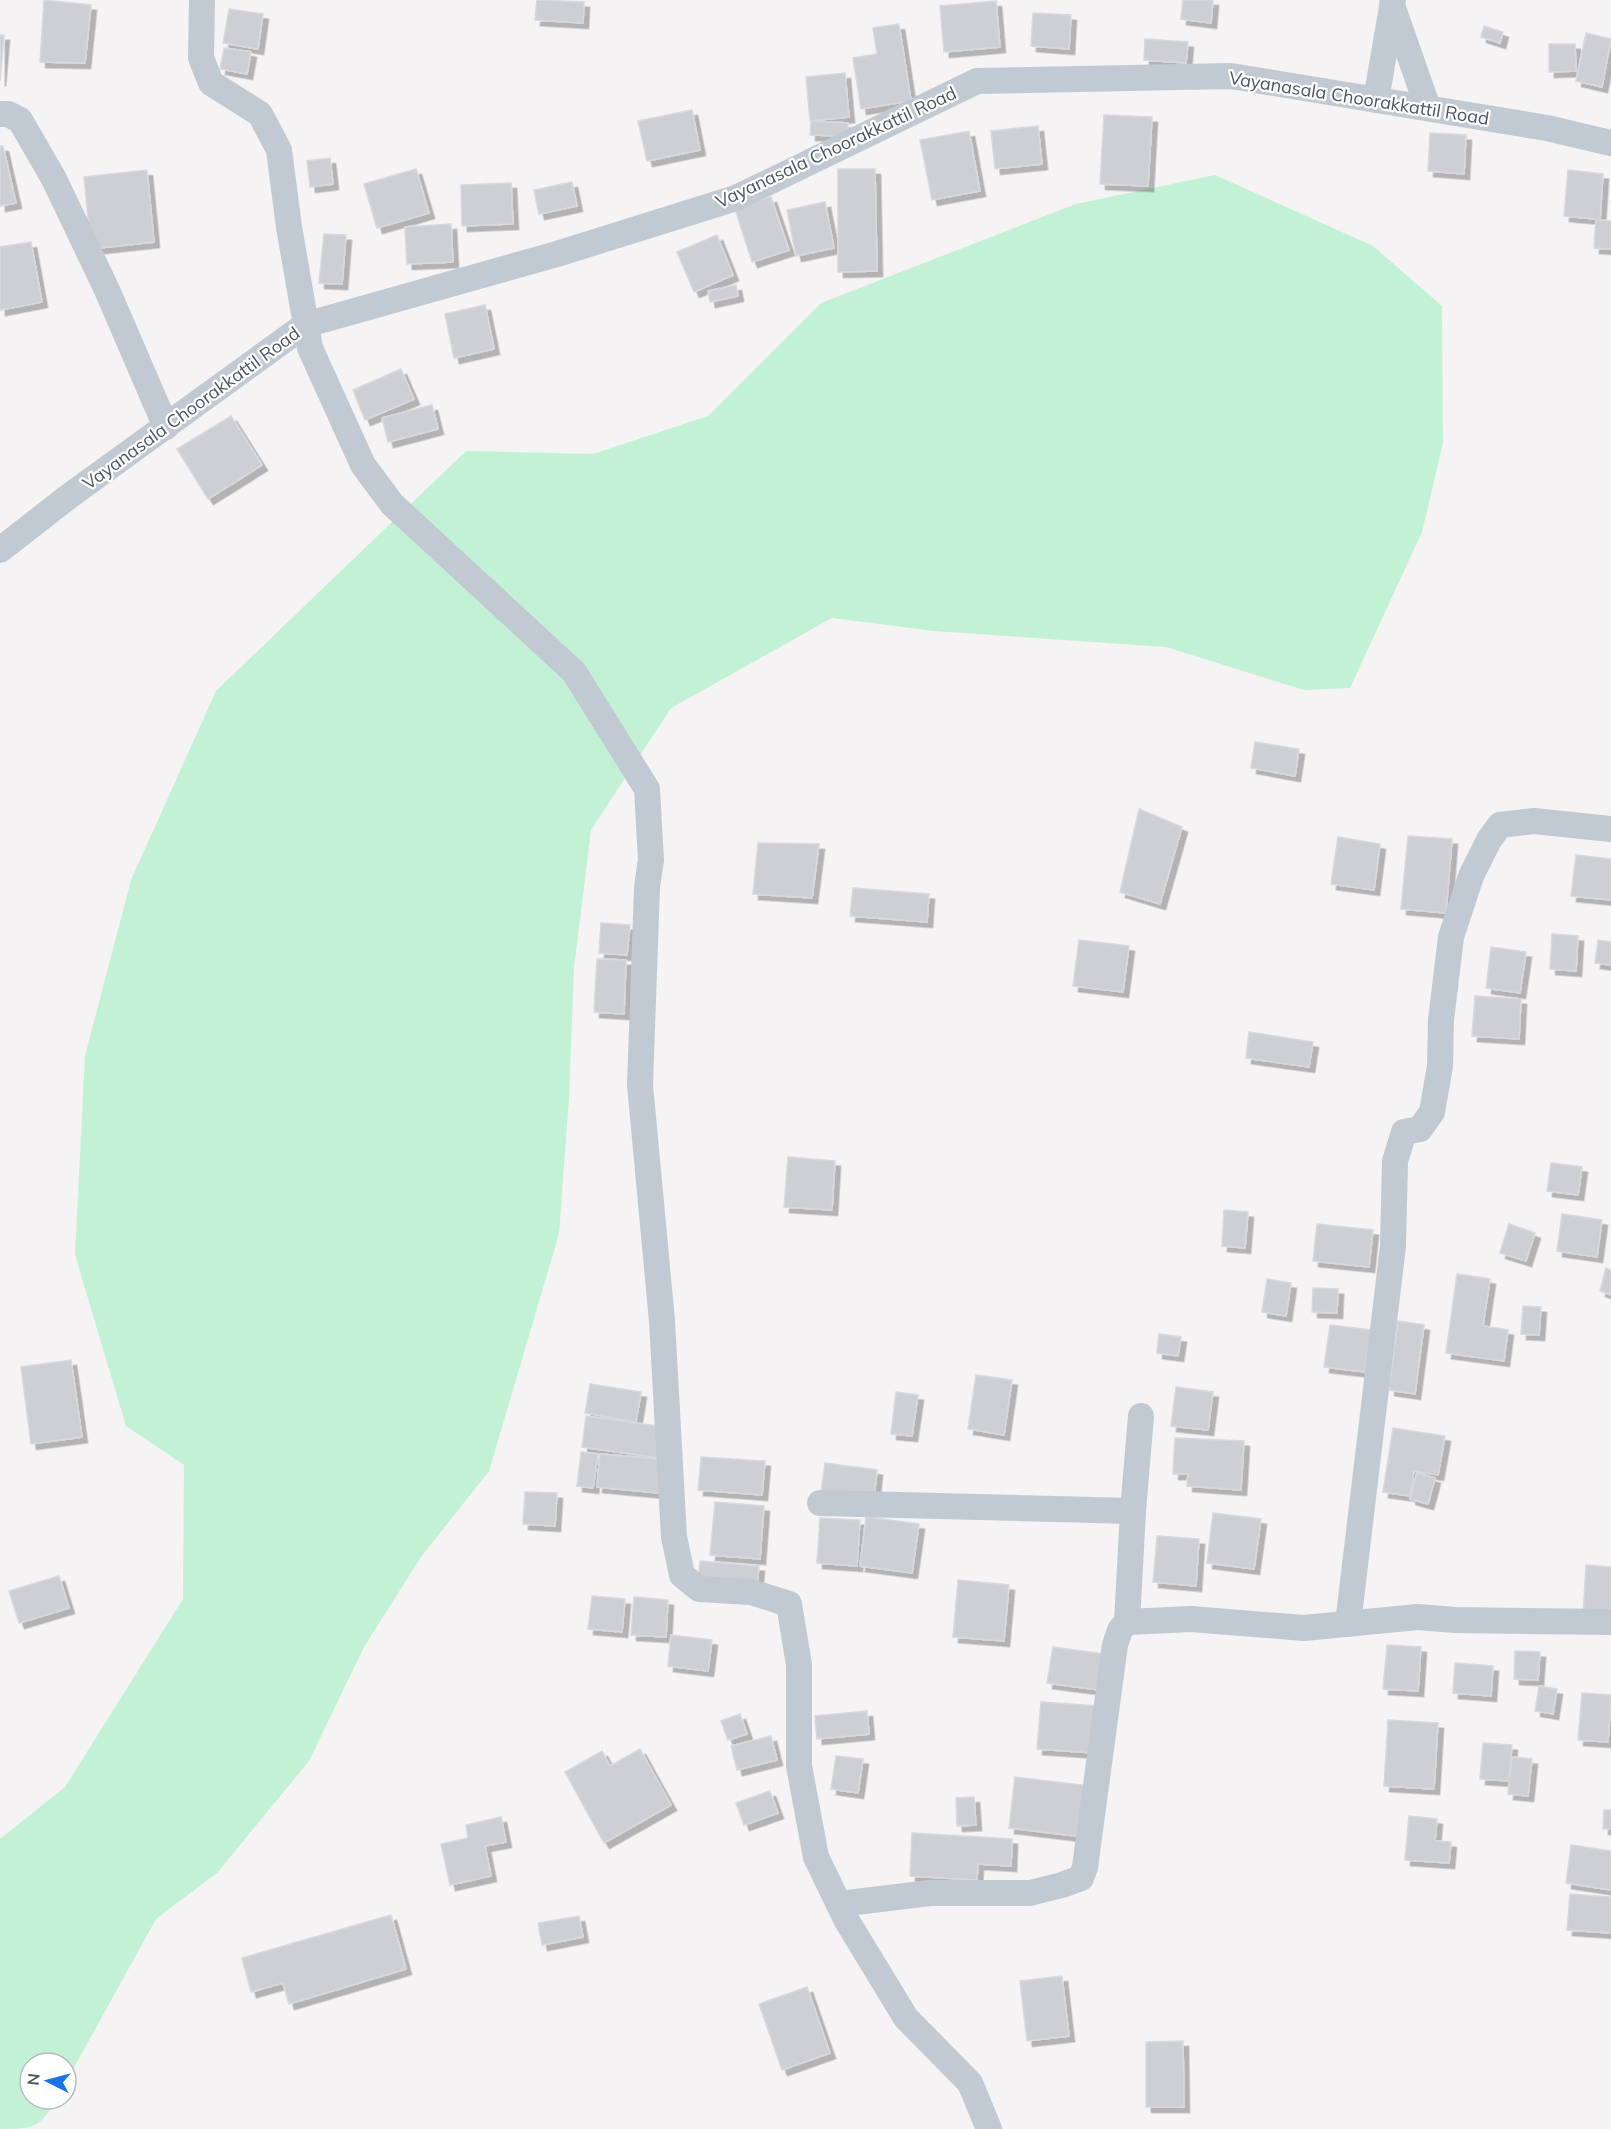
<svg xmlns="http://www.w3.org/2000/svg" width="1611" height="2129" viewBox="0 0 1611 2129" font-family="Mulish,sans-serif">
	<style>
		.green { fill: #c3f1d5 }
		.building { fill: #cdcfd5; stroke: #d7d9de; stroke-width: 1.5; filter: url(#shadow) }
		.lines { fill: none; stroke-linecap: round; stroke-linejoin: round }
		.street { stroke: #c1cad2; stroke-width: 26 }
		.labels { text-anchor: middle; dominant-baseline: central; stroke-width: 4.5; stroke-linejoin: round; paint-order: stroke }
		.street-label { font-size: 18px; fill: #4a5661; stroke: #fff }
	</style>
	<defs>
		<filter id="shadow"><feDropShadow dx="5.5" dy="5.5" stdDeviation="0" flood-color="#0004"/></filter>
	</defs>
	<rect width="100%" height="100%" fill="#f5f3f3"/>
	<path class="green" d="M 1215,175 L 1373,246 L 1442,306 L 1443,443 L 1422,532 L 1350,688 L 1304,690 L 1166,647 L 934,631 L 832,618 L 671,708 L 591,830 L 574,968 L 569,1098 L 559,1234 L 489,1471 L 421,1557 L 364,1647 L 309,1761 L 217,1873 L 156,1919 L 66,2082 L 66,2063 L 30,2063 L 30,2099 L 56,2099 C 40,2129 32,2129 0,2129 L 0,1839 L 65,1787 L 183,1599 L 184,1465 L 126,1426 L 75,1255 L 85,1056 L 131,880 L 216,691 L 466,451 L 593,454 L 708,416 L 821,303 L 1076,204 Z"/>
	<g class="building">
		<path d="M 44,0 L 91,5 L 85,63 L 40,62 Z"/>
		<path d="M 537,0 L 584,2 L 583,23 L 535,20 Z"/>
		<path d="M 1183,0 L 1213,0 L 1211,23 L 1181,19 Z"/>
		<path d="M 996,1 L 1000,47 L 944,52 L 940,6 Z"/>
		<path d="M 229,9 L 263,14 L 258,49 L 223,43 Z"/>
		<path d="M 1033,13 L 1071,15 L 1069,49 L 1031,46 Z"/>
		<path d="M 899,24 L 911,101 L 861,109 L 853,58 L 877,54 L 873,28 Z"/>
		<path d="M 1484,26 L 1503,32 L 1500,43 L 1481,37 Z"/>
		<path d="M 1586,33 L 1611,39 L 1602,87 L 1576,81 Z"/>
		<path d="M 0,35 L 4,35 L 0,81 Z"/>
		<path d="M 1145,39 L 1188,42 L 1186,63 L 1144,60 Z"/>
		<path d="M 1549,44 L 1575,44 L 1576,71 L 1549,72 Z"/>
		<path d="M 224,48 L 251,52 L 247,74 L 220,69 Z"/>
		<path d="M 845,73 L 849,117 L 810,121 L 806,77 Z"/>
		<path d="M 692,110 L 700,150 L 647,161 L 638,121 Z"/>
		<path d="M 1104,115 L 1152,117 L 1148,186 L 1100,184 Z"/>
		<path d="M 811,121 L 848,123 L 848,136 L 810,135 Z"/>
		<path d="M 1038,126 L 1042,164 L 995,169 L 991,131 Z"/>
		<path d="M 969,131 L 980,191 L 932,200 L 920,140 Z"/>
		<path d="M 1430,133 L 1466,135 L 1464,174 L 1428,171 Z"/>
		<path d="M 0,146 L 3,146 L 16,203 L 0,206 Z"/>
		<path d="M 330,158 L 333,184 L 310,187 L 307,161 Z"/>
		<path d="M 416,169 L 429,213 L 377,228 L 364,184 Z"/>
		<path d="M 838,169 L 875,169 L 877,271 L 838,272 Z"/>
		<path d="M 147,170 L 154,242 L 91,249 L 84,177 Z"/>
		<path d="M 1568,170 L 1603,174 L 1600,220 L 1611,221 L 1611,249 L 1594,248 L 1596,219 L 1564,216 Z"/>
		<path d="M 572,182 L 577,206 L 539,214 L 534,190 Z"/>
		<path d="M 511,183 L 513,224 L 462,226 L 461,185 Z"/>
		<path d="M 771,197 L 789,250 L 752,262 L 735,209 Z"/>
		<path d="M 825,202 L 834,248 L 796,256 L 787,210 Z"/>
		<path d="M 451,224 L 453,262 L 407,264 L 405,227 Z"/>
		<path d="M 324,234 L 346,235 L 342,284 L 319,283 Z"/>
		<path d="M 717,235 L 733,275 L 694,292 L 677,252 Z"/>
		<path d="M 31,242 L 42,302 L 0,310 L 0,247 Z"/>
		<path d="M 736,285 L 738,296 L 710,302 L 708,291 Z"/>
		<path d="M 485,305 L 494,349 L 454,358 L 445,314 Z"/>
		<path d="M 401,369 L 414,399 L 365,420 L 353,390 Z"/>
		<path d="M 432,405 L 438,429 L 388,442 L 382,418 Z"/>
		<path d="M 231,416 L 262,465 L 208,499 L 177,449 Z"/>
		<path d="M 1255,742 L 1299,749 L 1295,776 L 1251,768 Z"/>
		<path d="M 1139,809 L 1182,827 L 1160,904 L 1120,892 Z"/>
		<path d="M 1408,836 L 1452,839 L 1446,913 L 1401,909 Z"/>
		<path d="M 1338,837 L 1380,844 L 1374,890 L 1331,884 Z"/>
		<path d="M 758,843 L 819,844 L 812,898 L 753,894 Z"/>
		<path d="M 1576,855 L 1611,859 L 1611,900 L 1571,896 Z"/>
		<path d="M 853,888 L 929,894 L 927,922 L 850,916 Z"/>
		<path d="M 601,923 L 630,925 L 627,955 L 599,953 Z"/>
		<path d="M 1552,934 L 1578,936 L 1576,971 L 1550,969 Z"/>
		<path d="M 1079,940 L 1129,946 L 1123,992 L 1073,986 Z"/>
		<path d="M 1598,940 L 1611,942 L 1611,965 L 1595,963 Z"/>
		<path d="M 1491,947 L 1526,952 L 1520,993 L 1486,988 Z"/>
		<path d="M 597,959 L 626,960 L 624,1014 L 594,1012 Z"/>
		<path d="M 1475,996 L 1521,999 L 1519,1039 L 1472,1036 Z"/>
		<path d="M 1249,1032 L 1313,1042 L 1309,1067 L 1246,1058 Z"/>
		<path d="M 788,1157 L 835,1161 L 832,1210 L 784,1207 Z"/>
		<path d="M 1551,1163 L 1582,1167 L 1578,1195 L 1547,1191 Z"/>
		<path d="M 1224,1210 L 1248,1212 L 1245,1248 L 1222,1246 Z"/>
		<path d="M 1562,1214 L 1602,1220 L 1597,1257 L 1557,1251 Z"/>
		<path d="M 1317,1224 L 1373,1230 L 1369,1267 L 1313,1261 Z"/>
		<path d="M 1509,1224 L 1535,1233 L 1526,1261 L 1500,1253 Z"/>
		<path d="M 1606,1268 L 1611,1270 L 1611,1295 L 1600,1291 Z"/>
		<path d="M 1457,1274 L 1490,1279 L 1483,1326 L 1508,1330 L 1504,1361 L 1446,1353 Z"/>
		<path d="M 1267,1279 L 1291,1283 L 1286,1316 L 1262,1312 Z"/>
		<path d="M 1313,1288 L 1338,1289 L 1337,1313 L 1312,1312 Z"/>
		<path d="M 1523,1306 L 1541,1307 L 1539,1335 L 1521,1334 Z"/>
		<path d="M 1398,1321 L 1424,1325 L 1415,1394 L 1389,1390 Z"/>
		<path d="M 1330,1325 L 1371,1330 L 1365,1372 L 1324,1367 Z"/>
		<path d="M 1159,1334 L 1181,1337 L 1178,1356 L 1157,1353 Z"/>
		<path d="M 71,1360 L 82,1437 L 31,1444 L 21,1367 Z"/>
		<path d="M 976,1375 L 1012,1380 L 1004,1435 L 968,1429 Z"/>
		<path d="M 590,1384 L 641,1392 L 636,1422 L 585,1413 Z"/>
		<path d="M 1176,1387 L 1213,1392 L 1208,1430 L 1171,1426 Z"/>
		<path d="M 896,1392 L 918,1395 L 912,1436 L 891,1434 Z"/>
		<path d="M 586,1416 L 664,1427 L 660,1458 L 582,1447 Z"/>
		<path d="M 1393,1428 L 1445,1436 L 1438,1475 L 1414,1471 L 1410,1496 L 1383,1492 Z"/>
		<path d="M 1175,1438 L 1244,1441 L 1241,1490 L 1187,1486 L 1188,1474 L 1173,1474 Z"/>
		<path d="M 581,1452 L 598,1454 L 593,1488 L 577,1486 Z"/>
		<path d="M 600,1454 L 662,1459 L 659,1493 L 597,1487 Z"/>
		<path d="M 701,1457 L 765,1461 L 762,1495 L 698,1490 Z"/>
		<path d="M 825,1463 L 877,1470 L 874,1499 L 821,1493 Z"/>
		<path d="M 1417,1473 L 1435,1478 L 1428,1504 L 1410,1499 Z"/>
		<path d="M 525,1492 L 557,1493 L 555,1526 L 523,1524 Z"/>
		<path d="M 715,1502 L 764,1506 L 760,1559 L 710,1555 Z"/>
		<path d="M 1213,1513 L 1261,1519 L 1254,1569 L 1207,1563 Z"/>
		<path d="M 866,1517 L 919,1524 L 912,1573 L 860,1566 Z"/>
		<path d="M 820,1518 L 860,1520 L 857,1566 L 817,1563 Z"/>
		<path d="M 1157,1536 L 1199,1539 L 1196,1586 L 1153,1582 Z"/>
		<path d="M 700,1561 L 759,1566 L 757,1586 L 698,1581 Z"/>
		<path d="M 1586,1565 L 1611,1567 L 1611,1619 L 1583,1617 Z"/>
		<path d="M 59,1576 L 69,1608 L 19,1623 L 9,1591 Z"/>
		<path d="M 958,1580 L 1009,1585 L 1004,1641 L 953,1637 Z"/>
		<path d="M 592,1596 L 625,1599 L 622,1632 L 588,1629 Z"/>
		<path d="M 634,1597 L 668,1600 L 666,1637 L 631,1635 Z"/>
		<path d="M 671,1635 L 712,1640 L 708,1671 L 668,1666 Z"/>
		<path d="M 1387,1645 L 1421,1647 L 1418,1691 L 1383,1689 Z"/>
		<path d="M 1053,1647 L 1104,1654 L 1099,1690 L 1047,1683 Z"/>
		<path d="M 1515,1651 L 1540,1652 L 1538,1680 L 1514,1679 Z"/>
		<path d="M 1455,1663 L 1493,1666 L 1491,1696 L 1453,1693 Z"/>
		<path d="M 1539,1686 L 1557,1689 L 1553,1714 L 1535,1711 Z"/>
		<path d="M 1582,1693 L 1611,1695 L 1608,1742 L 1578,1740 Z"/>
		<path d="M 1041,1702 L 1098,1706 L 1094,1753 L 1037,1749 Z"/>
		<path d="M 867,1711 L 869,1734 L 817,1739 L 815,1716 Z"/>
		<path d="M 740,1714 L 747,1734 L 728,1740 L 721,1721 Z"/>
		<path d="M 1388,1720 L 1438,1723 L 1434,1789 L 1384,1786 Z"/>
		<path d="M 771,1736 L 777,1760 L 737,1770 L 731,1746 Z"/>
		<path d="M 1483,1743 L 1512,1745 L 1509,1781 L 1480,1779 Z"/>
		<path d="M 640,1749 L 671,1805 L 604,1843 L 565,1772 L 602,1751 L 610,1766 Z"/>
		<path d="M 836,1756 L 863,1759 L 858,1793 L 831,1789 Z"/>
		<path d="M 1512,1757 L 1532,1759 L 1528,1796 L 1508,1794 Z"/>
		<path d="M 1015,1777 L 1089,1786 L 1083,1837 L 1009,1828 Z"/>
		<path d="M 770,1791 L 778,1813 L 744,1825 L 736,1803 Z"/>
		<path d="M 974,1797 L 976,1825 L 957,1826 L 956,1798 Z"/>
		<path d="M 1604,1810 L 1611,1810 L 1611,1829 L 1603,1829 Z"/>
		<path d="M 1409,1816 L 1437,1819 L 1435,1841 L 1451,1842 L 1449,1863 L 1405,1860 Z"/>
		<path d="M 501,1817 L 506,1842 L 485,1846 L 491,1876 L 450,1885 L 441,1844 L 468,1838 L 466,1825 Z"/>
		<path d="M 912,1833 L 1012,1839 L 1011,1866 L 978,1864 L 977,1880 L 910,1876 Z"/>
		<path d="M 1571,1845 L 1611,1851 L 1611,1890 L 1566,1883 Z"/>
		<path d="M 1570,1894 L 1611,1897 L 1611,1933 L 1567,1930 Z"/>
		<path d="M 391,1915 L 406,1969 L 289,2004 L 283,1983 L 251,1992 L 242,1958 Z"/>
		<path d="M 579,1916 L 583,1937 L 542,1945 L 538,1923 Z"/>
		<path d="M 1062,1976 L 1069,2036 L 1027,2041 L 1020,1981 Z"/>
		<path d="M 807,1987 L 830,2053 L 782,2070 L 759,2004 Z"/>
		<path d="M 1183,2041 L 1184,2107 L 1146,2107 L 1146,2042 Z"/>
	</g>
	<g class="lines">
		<g class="street">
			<path d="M 202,0 L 201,58 L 211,83 L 260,114 L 279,150 L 289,227 L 310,348 L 363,465 L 392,504 L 574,672 L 647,789 L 651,860 L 647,887 L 640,1085 L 662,1321 L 674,1537 L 682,1575 L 699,1589 L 751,1592 L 789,1604 L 799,1665 L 799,1766 L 816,1857 L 847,1921 L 906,2018 L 970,2083 L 989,2129"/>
			<path d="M 1393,0 L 1392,5 L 1428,108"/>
			<path d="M 1376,100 L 1392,7"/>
			<path d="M 0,114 L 8,114 L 20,120 L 54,179 L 107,290 L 166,427"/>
			<path d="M 0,550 L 68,497 L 305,325 L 557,254 L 736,198 L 977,81 L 1231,76 L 1547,128 L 1611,143"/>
			<path d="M 820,1503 L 1133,1511"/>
			<path d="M 1127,1622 L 1191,1619 L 1304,1628 L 1418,1617 L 1455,1620 L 1611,1622"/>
			<path d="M 1348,1624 L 1393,1246 L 1395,1161 L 1404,1132 L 1420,1129 L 1432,1112 L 1440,1066 L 1441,1020 L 1451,937 L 1471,876 L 1489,840 L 1500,825 L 1534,821 L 1611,829"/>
			<path d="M 839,1904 L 930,1893 L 1030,1893 L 1062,1885 L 1081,1878 L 1085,1867 L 1115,1645 L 1120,1630 L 1127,1622 L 1133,1511 L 1141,1416"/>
		</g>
	</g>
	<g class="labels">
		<g class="street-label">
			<text transform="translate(1359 98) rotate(9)">Vayanasala Choorakkattil Road</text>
			<text transform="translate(836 147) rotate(-25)">Vayanasala Choorakkattil Road</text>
			<text transform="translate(191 408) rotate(-36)">Vayanasala Choorakkattil Road</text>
		</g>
	</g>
	<g transform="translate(48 2081) rotate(276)"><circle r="28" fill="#ffffff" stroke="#b7bbc0" stroke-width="1.5"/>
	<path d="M0-4.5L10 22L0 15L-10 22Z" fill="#1a73e8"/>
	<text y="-9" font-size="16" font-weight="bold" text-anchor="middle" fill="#4a5661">N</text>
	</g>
</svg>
